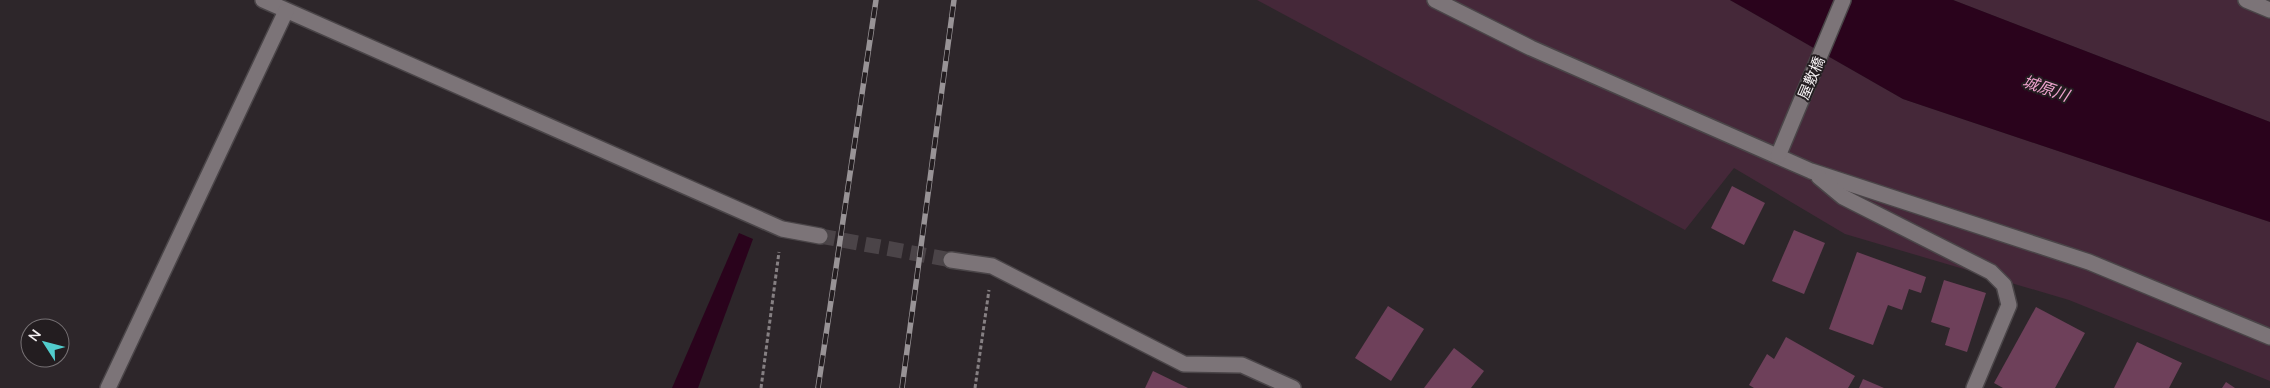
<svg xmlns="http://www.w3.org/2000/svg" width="2270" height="388" viewBox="0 0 2270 388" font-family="Mulish,'Noto Sans JP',sans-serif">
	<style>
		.green { fill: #452839 }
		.water { fill: #2a031c }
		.building { fill: #6e405a }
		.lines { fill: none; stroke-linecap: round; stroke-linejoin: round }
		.minor-tunnel { stroke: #4b4448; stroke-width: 15; stroke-dasharray: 15 8; stroke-linecap: butt }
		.minor-casing { stroke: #4a4548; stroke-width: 18 }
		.path { stroke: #868083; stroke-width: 3; stroke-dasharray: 4 2.5; stroke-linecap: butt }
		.minor { stroke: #7c7478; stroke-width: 15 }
		.rail-casing { stroke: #989396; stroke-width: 5.5 }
		.rail { stroke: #231d20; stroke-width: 4; stroke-dasharray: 11; stroke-linecap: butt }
		.labels { text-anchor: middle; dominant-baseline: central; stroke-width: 4; stroke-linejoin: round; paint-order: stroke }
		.street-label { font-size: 15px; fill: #f3eff1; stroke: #231d20 }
		.water-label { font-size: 16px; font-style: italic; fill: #f0a4cf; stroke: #231d20 }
	</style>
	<rect width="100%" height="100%" fill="#2d262a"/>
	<g class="green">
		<path d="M 1257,0 L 1730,0 L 1903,99 L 2270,222 L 2270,381 L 2069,300 L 1845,234 L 1734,168 L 1685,230 Z"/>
		<path d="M 1953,0 L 2270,0 L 2270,122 Z"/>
	</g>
	<g class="water">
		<path d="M 1730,0 L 1953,0 L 2270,122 L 2270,222 L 1903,99 Z"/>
		<path d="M 739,233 L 753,239 L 698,388 L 672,388 Z"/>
	</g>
	<g class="building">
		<path d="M 1732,186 L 1765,203 L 1744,245 L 1711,228 Z"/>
		<path d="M 1794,230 L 1825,243 L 1804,294 L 1772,281 Z"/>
		<path d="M 1857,252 L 1926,277 L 1921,293 L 1909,289 L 1902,310 L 1888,305 L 1873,345 L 1829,329 Z"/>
		<path d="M 1944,280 L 1986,293 L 1967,352 L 1945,345 L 1950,328 L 1931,322 Z"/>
		<path d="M 1388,306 L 1424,329 L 1391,381 L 1355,358 Z"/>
		<path d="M 2036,307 L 2085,333 L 2055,388 L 2003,388 L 1994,383 Z"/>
		<path d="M 1786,337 L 1855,376 L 1848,388 L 1754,388 L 1749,385 L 1767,354 L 1774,359 Z"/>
		<path d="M 2137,342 L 2182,363 L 2169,388 L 2114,388 Z"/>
		<path d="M 1454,348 L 1484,371 L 1471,388 L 1424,388 Z"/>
		<path d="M 1153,371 L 1188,388 L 1145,388 Z"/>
		<path d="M 1863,379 L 1884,388 L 1859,388 Z"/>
		<path d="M 2226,382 L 2235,388 L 2222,388 Z"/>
	</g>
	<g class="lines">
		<path class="minor-tunnel" d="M 820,236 L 951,260"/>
		<g class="minor-casing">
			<g id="minor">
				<path d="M 263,0 L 782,229 L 820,236"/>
				<path d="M 1435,0 L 1531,48 L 1811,171 L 2089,262 L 2270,337"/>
				<path d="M 2246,0 L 2270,10"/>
				<path d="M 1778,156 L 1843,0"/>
				<path d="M 1819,177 L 1843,197 L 1991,272 L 2004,285 L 2009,305 L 1974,388"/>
				<path d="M 951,260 L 992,266 L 1184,364 L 1242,365 L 1293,388"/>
				<path d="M 108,388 L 286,11"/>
			</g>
		</g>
		<g class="path">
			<path d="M 761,388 L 779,252"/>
			<path d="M 975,388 L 989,290"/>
		</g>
		<use href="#minor" class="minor"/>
		<g class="rail-casing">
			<g id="rail">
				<path d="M 818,388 L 876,0"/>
				<path d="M 902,388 L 954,0"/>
			</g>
		</g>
		<use href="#rail" class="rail"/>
	</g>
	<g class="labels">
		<g class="street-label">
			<text transform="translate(1811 78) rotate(-67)">屋敷橋</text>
		</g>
		<g class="water-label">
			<text transform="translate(2046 88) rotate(19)">城原川</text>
		</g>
	</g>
	<g transform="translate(45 343) rotate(306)"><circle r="24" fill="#231d20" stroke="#767174"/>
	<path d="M0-4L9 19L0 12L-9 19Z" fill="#52cdcd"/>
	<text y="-8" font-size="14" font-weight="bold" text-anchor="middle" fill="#f3eff1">N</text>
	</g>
</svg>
